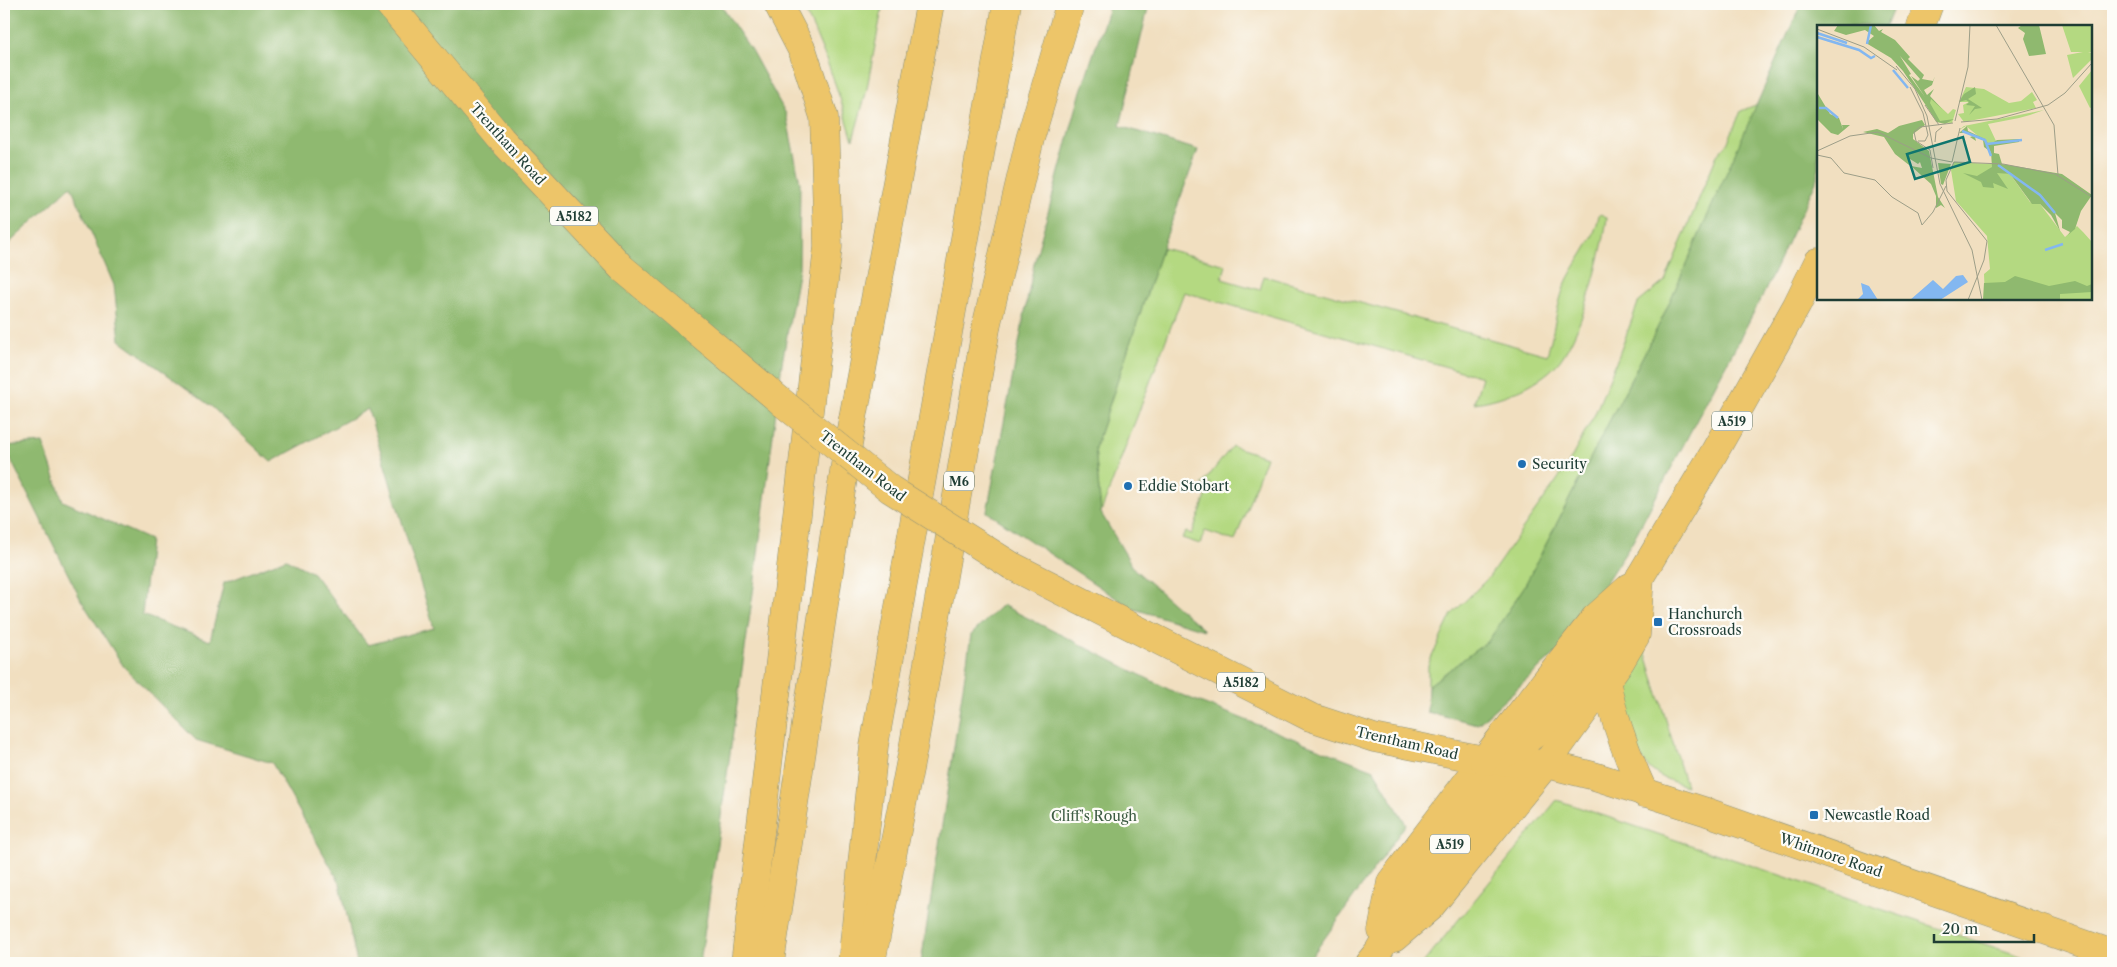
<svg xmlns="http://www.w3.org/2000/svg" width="2117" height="967" viewBox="0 0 2117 967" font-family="'Libre Caslon Text',serif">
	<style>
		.green { fill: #b4d981; stroke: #6a8b5a }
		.forest { fill: #8fb96f; stroke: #577b52 }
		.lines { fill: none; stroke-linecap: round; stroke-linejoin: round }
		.major-casing { stroke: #888e7a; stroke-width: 29 }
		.highway-casing { stroke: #888e7a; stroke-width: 29 }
		.major { stroke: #edc569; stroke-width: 28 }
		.highway { stroke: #edc569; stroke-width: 28 }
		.highway-bridge-casing { stroke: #888e7a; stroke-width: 29; stroke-linecap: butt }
		.highway-bridge { stroke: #edc569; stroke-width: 28 }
		.poi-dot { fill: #1f6fb2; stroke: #fdfcf7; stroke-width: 2 }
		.labels { text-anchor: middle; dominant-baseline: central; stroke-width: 4.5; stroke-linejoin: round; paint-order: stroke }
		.shield { fill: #fdfcf7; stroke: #62766e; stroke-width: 1 }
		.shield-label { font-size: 12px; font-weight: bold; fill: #1f3d34 }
		.street-label { font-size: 14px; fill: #1f3d34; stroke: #fdfcf7 }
		.poi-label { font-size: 14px; fill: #1f3d34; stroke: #fdfcf7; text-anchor: start }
		.park-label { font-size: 14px; fill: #3d5c43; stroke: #fdfcf7 }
		.inset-river { fill: none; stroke: #83b7f0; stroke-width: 2.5 }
		.inset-road { fill: none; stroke: #9d9e88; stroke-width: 1 }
		.view { fill: #0f766e; fill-opacity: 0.15; stroke: #0f766e; stroke-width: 2.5 }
		.inset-edge { fill: none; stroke: #1f3d34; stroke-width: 2.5 }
	</style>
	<rect width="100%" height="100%" fill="#fdfcf7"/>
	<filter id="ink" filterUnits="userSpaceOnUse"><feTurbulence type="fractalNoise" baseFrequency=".02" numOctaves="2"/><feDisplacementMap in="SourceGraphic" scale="10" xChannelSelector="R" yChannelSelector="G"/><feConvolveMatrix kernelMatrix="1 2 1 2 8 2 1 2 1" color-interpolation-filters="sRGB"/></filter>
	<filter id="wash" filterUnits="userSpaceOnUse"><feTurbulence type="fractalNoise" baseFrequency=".0096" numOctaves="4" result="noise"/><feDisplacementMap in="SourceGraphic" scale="20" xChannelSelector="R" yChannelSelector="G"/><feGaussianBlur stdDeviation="1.12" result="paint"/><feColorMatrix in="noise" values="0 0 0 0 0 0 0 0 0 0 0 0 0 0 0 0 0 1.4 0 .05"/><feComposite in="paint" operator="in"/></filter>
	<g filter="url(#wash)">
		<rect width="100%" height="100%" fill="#f1dfc0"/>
		<g class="green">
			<path d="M 801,4 L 883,4 L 866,93 L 853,140 C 839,93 824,47 801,4 Z"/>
			<path d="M 1758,104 L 1662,319 L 1524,587 L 1489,640 L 1428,686 L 1428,665 L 1452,614 L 1489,577 L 1567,466 L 1595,414 L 1619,355 L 1638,303 L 1665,281 L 1717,155 L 1727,144 L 1741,111 Z"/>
			<path d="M 1602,214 L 1607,218 C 1602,255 1583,329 1561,359 C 1544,383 1502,400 1474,403 L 1482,377 L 1184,292 L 1101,512 L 1095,448 L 1162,248 L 1226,265 L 1222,279 L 1260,290 L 1264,276 L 1547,355 C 1554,333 1556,309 1564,287 C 1574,262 1595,243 1599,215 Z"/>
			<path d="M 1232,446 L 1266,457 L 1235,541 L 1205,531 L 1200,544 L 1182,538 L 1186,532 L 1192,534 L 1211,483 L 1202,485 Z"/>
			<path d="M 1643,644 L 1686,786 C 1643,773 1641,762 1629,722 C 1627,713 1621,701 1620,692 C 1620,677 1635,656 1643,644 Z"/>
			<path d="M 1557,800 L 2041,963 L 1423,963 Z"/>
		</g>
		<g class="forest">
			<path d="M 4,4 L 720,4 L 751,50 L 786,114 L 800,183 L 799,268 L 782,363 L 754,586 L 700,963 L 357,963 L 340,883 L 272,763 L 196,740 L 124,667 L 81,600 L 4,446 L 43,443 L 63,501 L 150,540 L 142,615 L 210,641 L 224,583 L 286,559 L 313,573 L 368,645 L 434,628 L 368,409 L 271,462 L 212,407 L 120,340 L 114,285 L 71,186 L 4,248 Z"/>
			<path d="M 1110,4 L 1149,4 L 1120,126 L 1198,150 L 1162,248 L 1095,448 L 1101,513 L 1134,569 L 1204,630 L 1131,608 L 987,512 L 1034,264 L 1081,91 Z"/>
			<path d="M 1801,4 L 1895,4 L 1886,26 L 1818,26 L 1818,177 L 1764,293 L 1632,542 L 1565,645 L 1478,724 L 1427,712 L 1428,686 L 1489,640 L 1524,587 L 1662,319 Z"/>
			<path d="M 1002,605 L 1174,692 L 1374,770 L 1406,824 L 1307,963 L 921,963 L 971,635 Z"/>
		</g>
	</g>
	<g filter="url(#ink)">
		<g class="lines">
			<g class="major-casing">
				<g id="major">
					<path d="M 1606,681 C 1614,721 1627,756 1644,793"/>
					<path d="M 1546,764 L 1594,776 L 1707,812 L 2113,954"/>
					<path d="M 1382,931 L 1391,882 L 1484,760"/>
					<path d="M 1394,938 L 1430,907 L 1546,764"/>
					<path d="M 1369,963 L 1378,952 L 1413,893 L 1498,782 L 1513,773 L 1544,764"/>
				</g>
			</g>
			<g class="highway-casing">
				<g id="highway">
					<path d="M 389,4 L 501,139 L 622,268 L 784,404"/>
					<path d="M 1921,26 L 1929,4"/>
					<path d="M 1012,566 L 1310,717 L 1374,738 L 1484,760 L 1546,764 L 1620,662 L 1636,635 L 1640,577"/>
					<path d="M 1490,758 L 1516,749 L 1538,731 L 1600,651 L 1618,623 L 1640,577 L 1711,458 L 1797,305 L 1818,262"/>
					<path d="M 1484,760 L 1595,618 L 1630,587"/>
					<path d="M 745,963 L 828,247 L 824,117 L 803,52 L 778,4"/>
					<path d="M 770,963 L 848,445 L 930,4"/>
					<path d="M 852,963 L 874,746 L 1007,4"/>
					<path d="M 871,963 L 913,749 L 987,323 L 1030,139 L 1070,4"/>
				</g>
			</g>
			<use href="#major" class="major"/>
			<use href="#highway" class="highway"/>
			<g class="highway-bridge-casing">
				<path id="highway-bridge" d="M 784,404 L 890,489 L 1012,566"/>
			</g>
			<use href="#highway-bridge" class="highway-bridge"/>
		</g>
	</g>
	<g class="poi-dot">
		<circle cx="1522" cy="464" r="5"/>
		<circle cx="1128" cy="486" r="5"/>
		<rect x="1653" y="617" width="10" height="10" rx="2.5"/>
		<rect x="1809" y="810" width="10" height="10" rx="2.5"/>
	</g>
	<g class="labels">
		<g class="shield">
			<rect x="550" y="206.5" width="48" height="19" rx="4"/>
			<rect x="1712" y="411.5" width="40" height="19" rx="4"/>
			<rect x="944" y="471.5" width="30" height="19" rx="4"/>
			<rect x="1217" y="672.5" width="48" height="19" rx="4"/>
			<rect x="1430" y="834.5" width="40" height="19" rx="4"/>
		</g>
		<g class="shield-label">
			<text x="574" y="216">A5182</text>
			<text x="1732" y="421">A519</text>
			<text x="959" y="481">M6</text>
			<text x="1241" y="682">A5182</text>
			<text x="1450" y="844">A519</text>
		</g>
		<g class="street-label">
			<text transform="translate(508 144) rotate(48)">Trentham Road</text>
			<text transform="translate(863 466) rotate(38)">Trentham Road</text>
			<text transform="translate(1407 743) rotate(13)">Trentham Road</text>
			<text transform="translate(1831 855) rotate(19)">Whitmore Road</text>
		</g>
		<g class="poi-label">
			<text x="1532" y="464">Security</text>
			<text x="1138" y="486">Eddie Stobart</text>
			<text x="1668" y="614">Hanchurch<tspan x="1668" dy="16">Crossroads</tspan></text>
			<text x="1824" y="815">Newcastle Road</text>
		</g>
		<g class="park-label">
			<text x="1094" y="816">Cliff's Rough</text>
		</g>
	</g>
	<g transform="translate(1817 25)">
		<rect width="275" height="275" fill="#f1dfc0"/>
		<path d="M 245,0 L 275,0 L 275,27 L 271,28 L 275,28 L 275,34 L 256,53 L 250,30 L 266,27 L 254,27 ZM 275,45 L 275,82 L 273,83 L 262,61 ZM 149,62 L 167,64 L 192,78 L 204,76 L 215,67 L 220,75 L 216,77 L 219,83 L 147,97 L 141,89 L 147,88 L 146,80 L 152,77 L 142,77 ZM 111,70 L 131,89 L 136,84 L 139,85 L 135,98 L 119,97 L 106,75 ZM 227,85 L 213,90 L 202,93 L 171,99 L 179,116 L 172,120 L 149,101 L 142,105 L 147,101 ZM 137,137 L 175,139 L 181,147 L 193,149 L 213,177 L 223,179 L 248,212 L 260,201 L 266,207 L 275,217 L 275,275 L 168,275 L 167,249 L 173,244 L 170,211 L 139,176 L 134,145 Z" fill="#b4d981"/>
		<path d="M 21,0 L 57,0 L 62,6 L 66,4 L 64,7 L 78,15 L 93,32 L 91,34 L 107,50 L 105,54 L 116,56 L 118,51 L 115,60 L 107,65 L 110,70 L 117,64 L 113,71 L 125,84 L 114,74 L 113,78 L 123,96 L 137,94 L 128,99 L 120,97 L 86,46 L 74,33 L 49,18 L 57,11 L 48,5 L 29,10 L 17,6 ZM 83,31 L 103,54 L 101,56 L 94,51 L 108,72 L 92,50 L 94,49 ZM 205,0 L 222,0 L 229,29 L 212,31 L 206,14 L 208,8 L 201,3 ZM 158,62 L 159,69 L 151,74 L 165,83 L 158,84 L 152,90 L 158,81 L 149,80 L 152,77 L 149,75 L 142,77 L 147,69 ZM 1,69 L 13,89 L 22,93 L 26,104 L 25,100 L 33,100 L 21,110 L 14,108 L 1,95 ZM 105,95 L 108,100 L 96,109 L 96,114 L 112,126 L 121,172 L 128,183 L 124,180 L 119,183 L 119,171 L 114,159 L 94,141 L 105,143 L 103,137 L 101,139 L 93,134 L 92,140 L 78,129 L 67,112 L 46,107 L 60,104 L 71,108 L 82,101 ZM 150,101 L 151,106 L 168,114 L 172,120 L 180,115 L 203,114 L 202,117 L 177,121 L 177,128 L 182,129 L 185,139 L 245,149 L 275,170 L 264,186 L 258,204 L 251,210 L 253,207 L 245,203 L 245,195 L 238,188 L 243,206 L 234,190 L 223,179 L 215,179 L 193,149 L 180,148 L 191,164 L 176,158 L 177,163 L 166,162 L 164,157 L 146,148 L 160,151 L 175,142 L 174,127 L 167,122 L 166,115 L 158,112 L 159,116 L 153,112 L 156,111 L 153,108 L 142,108 ZM 121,138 L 134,139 L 126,160 L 124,159 ZM 198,251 L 232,261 L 258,256 L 270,261 L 275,259 L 275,267 L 243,269 L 243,275 L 166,275 L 167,258 L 188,257 Z" fill="#8fb96f" fill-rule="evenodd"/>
		<path d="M 146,250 L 151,257 L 123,275 L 93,275 L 116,255 L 126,264 L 139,251 ZM 44,258 L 52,261 L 61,275 L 40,275 L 46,269 Z" fill="#83b7f0"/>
		<path class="inset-river" d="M 0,8 L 30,18M 0,12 L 42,25 L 54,33 L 58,31M 50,19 L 54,0M 76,45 L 91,63M 2,83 L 9,83 L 21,93M 145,106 L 168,115 L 174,131M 170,119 L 205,115M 181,140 L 223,170 L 238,188M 228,225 L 246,219"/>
		<path class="inset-road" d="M 179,0 L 237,100 L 241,150M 0,4 L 47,22 L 80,45M 79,41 L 98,64 L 110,91 L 123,159 L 155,225 L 165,275M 93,62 L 106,88 L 111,110 L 108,116 L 101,116M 108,80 L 122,100M 138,96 L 151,42 L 153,0M 144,97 L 180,94 L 231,80 L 248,68 L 275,38M 118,117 L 119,107 L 125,102M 0,126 L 33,111 L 61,107 L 114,133 L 135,137 L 143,103M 0,130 L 14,133 L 27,148 L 58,155 L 75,172 L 101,188 L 105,200M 137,137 L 129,155 L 130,166 L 170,216 L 167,235 L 151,275M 137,137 L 186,139 L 238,149 L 275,172M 116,143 L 113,125 L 99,116 L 97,107 L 103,102 L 136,98M 105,200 L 116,187 L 129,161"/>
		<path class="view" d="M 146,112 L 153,137 L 98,154 L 90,129 Z"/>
		<rect width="275" height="275" class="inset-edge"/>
	</g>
	<rect width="2117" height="967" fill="none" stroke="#fdfcf7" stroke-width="20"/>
	<path d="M1934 934v8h100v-8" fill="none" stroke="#1f3d34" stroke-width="2.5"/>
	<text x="1942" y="934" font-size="15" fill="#1f3d34" stroke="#fdfcf7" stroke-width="4" paint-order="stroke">20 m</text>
</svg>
